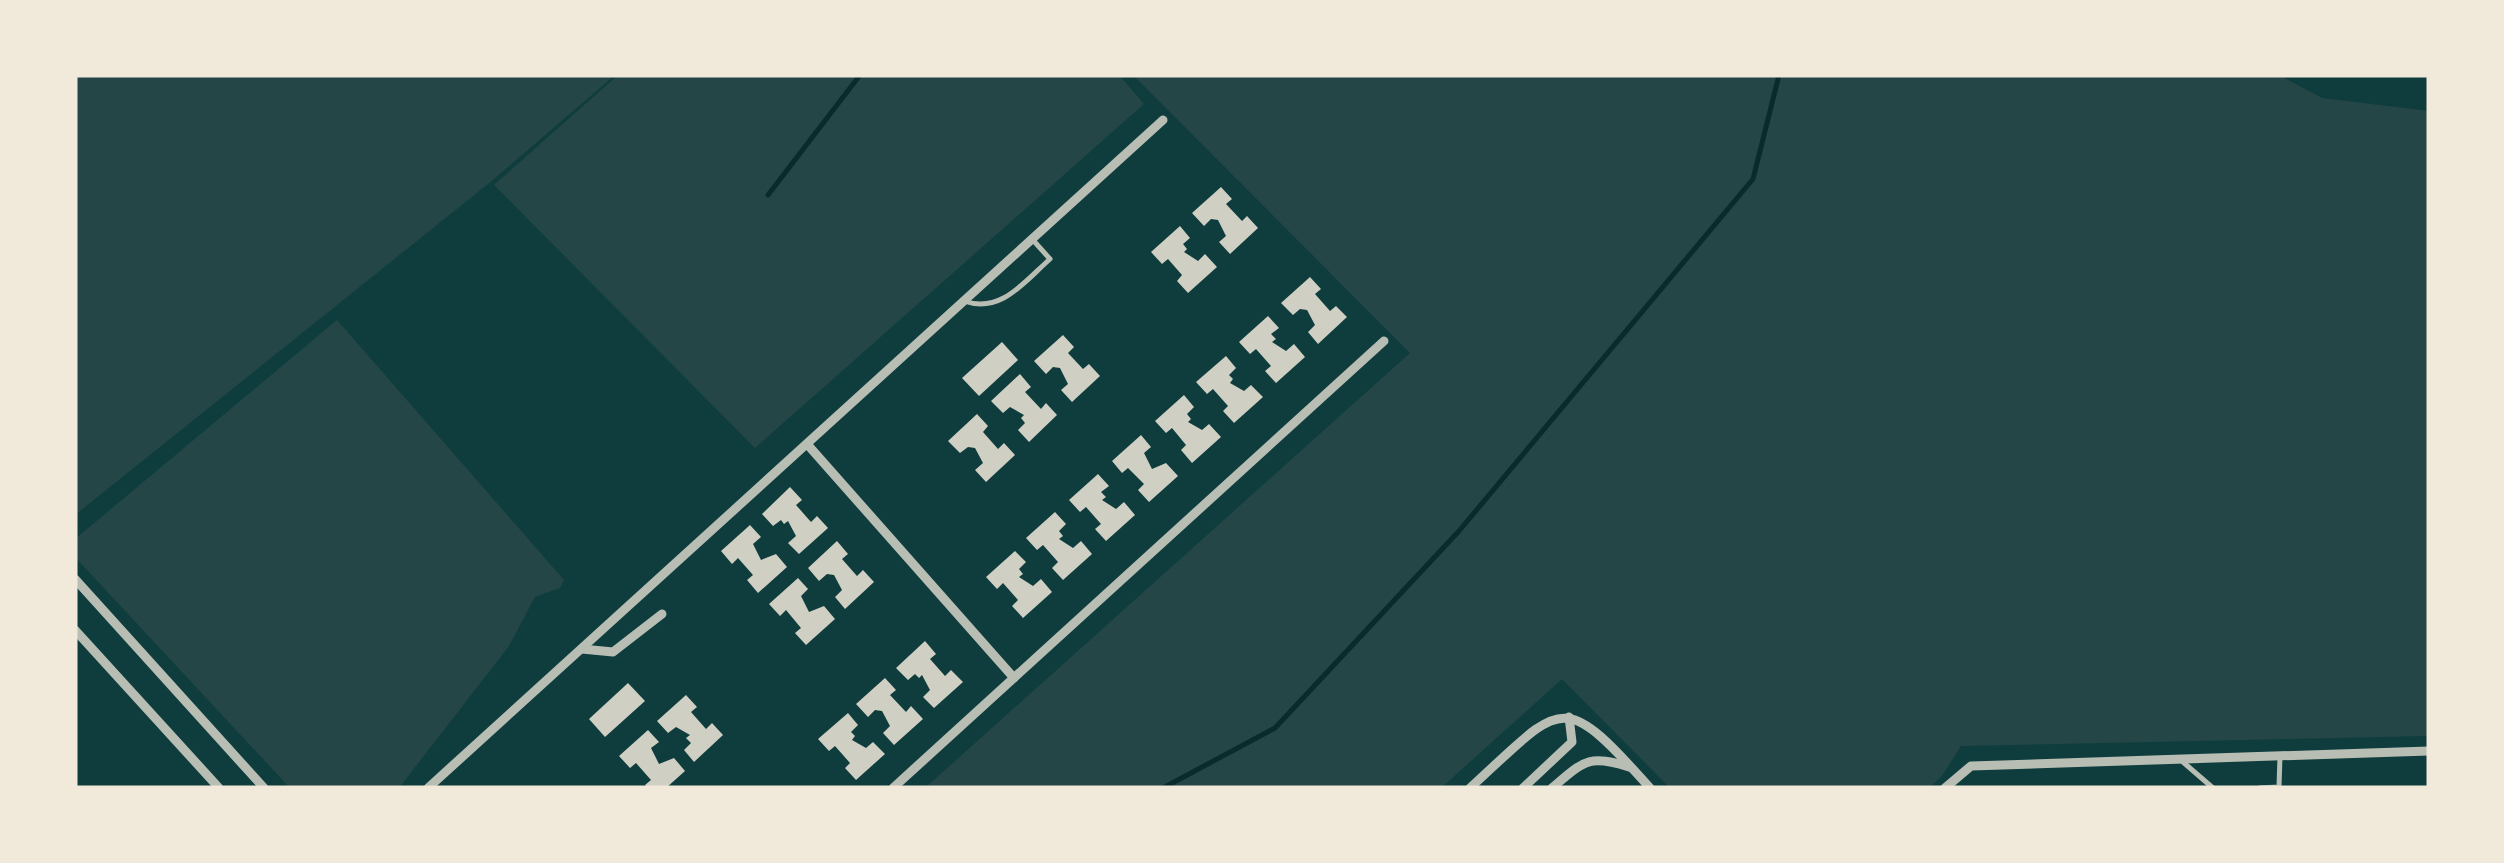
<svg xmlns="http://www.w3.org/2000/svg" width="2504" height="863" viewBox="0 0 2504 863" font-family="Arial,sans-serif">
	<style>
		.green { fill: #244646 }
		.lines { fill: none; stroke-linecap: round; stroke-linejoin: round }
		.stream { stroke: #0a2a2b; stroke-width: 5 }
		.building { fill: #cfcfc3 }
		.service { stroke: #b8beb3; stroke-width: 5 }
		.minor { stroke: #b8beb3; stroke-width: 9 }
	</style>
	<rect width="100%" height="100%" fill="#0f3d3e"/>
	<g class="green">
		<path d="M 75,75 L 615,75 L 493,180 L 75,515 Z"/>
		<path d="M 618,75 L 1119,75 L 1144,104 L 755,448 L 494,185 Z"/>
		<path d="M 1133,75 L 2279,75 L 2322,98 L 2429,111 L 2429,736 L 1961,746 L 1942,776 L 1929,788 L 1670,788 L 1562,679 L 1441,788 L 925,788 L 1410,353 Z"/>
		<path d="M 337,320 L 564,580 L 560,588 L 535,597 L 509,646 L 399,788 L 290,788 L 75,557 L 75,539 Z"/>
	</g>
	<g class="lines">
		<g class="stream">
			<path d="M 768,195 L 860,75"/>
			<path d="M 1163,788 L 1275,728 L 1459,531 L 1753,179 L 1779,75"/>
		</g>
	</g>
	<g class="building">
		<path d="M 1221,187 L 1232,199 L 1226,204 L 1242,221 L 1247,216 L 1258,228 L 1230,254 L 1219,242 L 1226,236 L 1218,220 L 1211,219 L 1204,226 L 1192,213 Z"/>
		<path d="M 1180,226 L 1190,238 L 1183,244 L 1187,249 L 1184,252 L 1198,261 L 1205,254 L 1217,267 L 1188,293 L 1177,281 L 1182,275 L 1168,259 L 1162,264 L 1151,252 Z"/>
		<path d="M 1310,277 L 1321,289 L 1315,294 L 1330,311 L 1336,306 L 1347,317 L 1318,344 L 1308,332 L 1315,325 L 1307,310 L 1300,309 L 1293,315 L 1281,303 Z"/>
		<path d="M 1268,316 L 1279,328 L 1271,334 L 1276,339 L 1272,342 L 1286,351 L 1294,344 L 1305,357 L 1276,383 L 1265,371 L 1271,366 L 1256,349 L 1250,354 L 1239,342 Z"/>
		<path d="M 1063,335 L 1074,347 L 1068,353 L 1083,369 L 1089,364 L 1100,376 L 1072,402 L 1061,390 L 1068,384 L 1060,368 L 1053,367 L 1046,374 L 1034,361 Z"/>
		<path d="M 1002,342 L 1018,360 L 979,396 L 962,378 Z"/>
		<path d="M 1226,356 L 1236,368 L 1229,375 L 1233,379 L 1230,383 L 1244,391 L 1251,385 L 1263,397 L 1234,423 L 1223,411 L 1228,406 L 1213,389 L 1207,394 L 1196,382 Z"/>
		<path d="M 1020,374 L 1031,387 L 1025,392 L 1041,409 L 1046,403 L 1057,415 L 1029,442 L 1018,430 L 1025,423 L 1021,418 L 1024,415 L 1010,407 L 1003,413 L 991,401 Z"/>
		<path d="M 1184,395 L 1194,407 L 1187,414 L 1191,419 L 1188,422 L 1202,430 L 1209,424 L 1221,437 L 1192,463 L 1181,450 L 1186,445 L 1172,428 L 1166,433 L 1155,421 Z"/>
		<path d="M 977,414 L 988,426 L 983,432 L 998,449 L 1004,443 L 1015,455 L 986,482 L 975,470 L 983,463 L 975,448 L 968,447 L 960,453 L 948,441 Z"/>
		<path d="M 1141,435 L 1151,447 L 1144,453 L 1152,469 L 1166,463 L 1178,476 L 1149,502 L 1138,490 L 1144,484 L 1128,468 L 1122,473 L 1112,461 Z"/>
		<path d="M 1098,474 L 1109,486 L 1101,492 L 1106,497 L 1102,500 L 1116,509 L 1124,502 L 1135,515 L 1106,541 L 1095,529 L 1101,524 L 1086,507 L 1080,512 L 1069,500 Z"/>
		<path d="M 790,487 L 802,500 L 796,505 L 811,522 L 817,516 L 828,528 L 799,554 L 788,543 L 796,536 L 788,521 L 784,524 L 781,520 L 773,526 L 762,514 Z"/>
		<path d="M 1055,512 L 1066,524 L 1059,531 L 1063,536 L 1059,539 L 1073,548 L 1081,541 L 1092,554 L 1063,580 L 1052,568 L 1058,562 L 1043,545 L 1037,550 L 1026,538 Z"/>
		<path d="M 750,525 L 761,537 L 753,544 L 761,560 L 776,554 L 787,567 L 758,593 L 747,580 L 753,575 L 738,558 L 732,564 L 721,551 Z"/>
		<path d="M 837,541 L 848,554 L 842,559 L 857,576 L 863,570 L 874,582 L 845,609 L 835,597 L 842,590 L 834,575 L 827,574 L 819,581 L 808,568 Z"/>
		<path d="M 1015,551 L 1026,562 L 1019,569 L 1023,574 L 1019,577 L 1033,586 L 1041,579 L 1052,592 L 1023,618 L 1012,606 L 1018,600 L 1003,583 L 997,589 L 986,577 Z"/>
		<path d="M 798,578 L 808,589 L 801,596 L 809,612 L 824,606 L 835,619 L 806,645 L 795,633 L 801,628 L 786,610 L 780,616 L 769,604 Z"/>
		<path d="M 925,641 L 936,654 L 930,659 L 945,676 L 951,670 L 963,682 L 934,708 L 923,697 L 930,690 L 922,675 L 919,678 L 915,674 L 908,680 L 896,668 Z"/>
		<path d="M 885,678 L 896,690 L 890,695 L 906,712 L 911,706 L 923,719 L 894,745 L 883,733 L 890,726 L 882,711 L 875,710 L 868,717 L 856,704 Z"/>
		<path d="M 628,683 L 645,701 L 605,737 L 589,719 Z"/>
		<path d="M 686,695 L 697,707 L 691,712 L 706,729 L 712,723 L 723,735 L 694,762 L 684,750 L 691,743 L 686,738 L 690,735 L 676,727 L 668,733 L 657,721 Z"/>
		<path d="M 848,713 L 858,725 L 851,732 L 855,736 L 852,740 L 866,748 L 873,742 L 885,754 L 856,780 L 845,768 L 850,763 L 835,746 L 829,751 L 818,739 Z"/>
		<path d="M 648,730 L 659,742 L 651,748 L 659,764 L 674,758 L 685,771 L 666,788 L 648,788 L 645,785 L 651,780 L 636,763 L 630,768 L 619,756 Z"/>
	</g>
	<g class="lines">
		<g class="service">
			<path d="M 964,301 C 1001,314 1024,282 1050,259 L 1032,239"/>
			<path d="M 2183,762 L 2213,788"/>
			<path d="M 2259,788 L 2279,787 L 2280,756"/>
		</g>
		<g class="minor">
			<path d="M 807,444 L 1014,678"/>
			<path d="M 75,579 L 264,788"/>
			<path d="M 75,630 L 219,788"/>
			<path d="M 582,649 L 613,652 L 662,614"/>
			<path d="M 428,788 L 1163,120"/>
			<path d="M 893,788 L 1384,341"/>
			<path d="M 1470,788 C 1563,703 1560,687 1650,788"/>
			<path d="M 1523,788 L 1572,742 L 1569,717"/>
			<path d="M 1552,788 C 1584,761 1588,754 1629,767"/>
			<path d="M 1945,788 L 1971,766 L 2429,751"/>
		</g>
	</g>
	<rect width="2504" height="863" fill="none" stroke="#f1e9da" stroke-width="155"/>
</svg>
